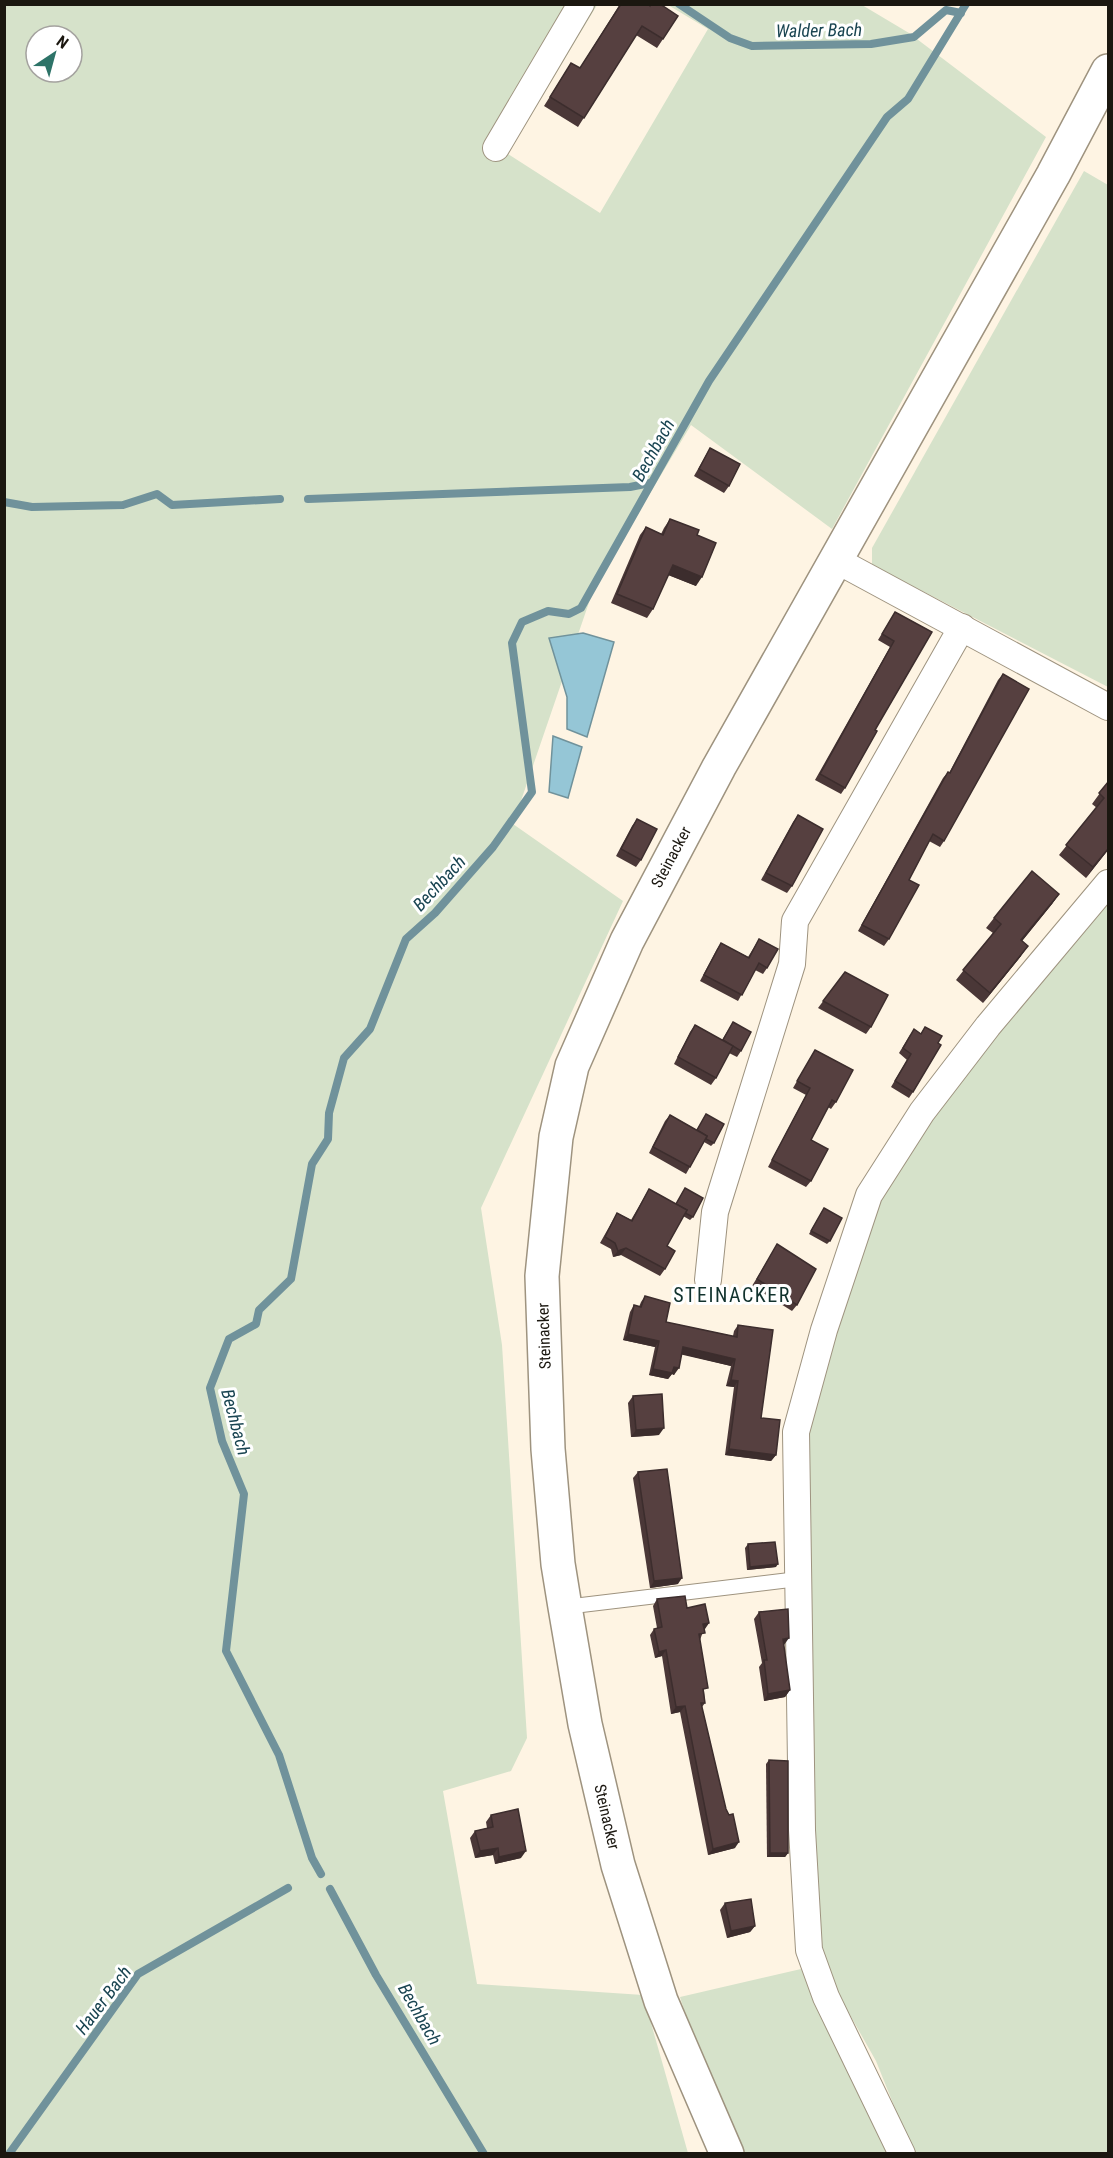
<svg xmlns="http://www.w3.org/2000/svg" width="1113" height="2158" viewBox="0 0 1113 2158" font-family="'Roboto Condensed',sans-serif">
	<style>
		.green { fill: #d6e2ca; fill-rule: evenodd }
		.water { fill: #95c6d6; stroke: #70929b; stroke-width: 1.5 }
		.lines { fill: none; stroke-linecap: round; stroke-linejoin: round }
		.stream { stroke: #70929b; stroke-width: 8 }
		.lane-casing { stroke: #9e937f; stroke-width: 16 }
		.street-casing { stroke: #9e937f; stroke-width: 28 }
		.secondary-casing { stroke: #9e937f; stroke-width: 36 }
		.lane { stroke: #fff; stroke-width: 14 }
		.street { stroke: #fff; stroke-width: 26 }
		.secondary { stroke: #fff; stroke-width: 33 }
		.wall { fill: #4a3737 }
		.shaded-wall { fill: #3c2d2d }
		.building { fill: #564040; stroke: #3c2d2d; stroke-width: 1.5 }
		.labels { text-anchor: middle; dominant-baseline: central; stroke-width: 6; stroke-linejoin: round; paint-order: stroke }
		.street-label { font-size: 16px; fill: #1b1710; stroke: #fff }
		.water-label { font-size: 18px; font-style: italic; fill: #194451; stroke: #fff }
		.quarter-label { font-size: 20px; letter-spacing: 1.5px; fill: #11322d; stroke: #fff }
	</style>
	<rect width="100%" height="100%" fill="#fef4e3"/>
	<g class="green">
		<path d="M 5,5 L 597,5 L 508,154 L 600,213 L 708,29 L 668,5 L 862,5 L 909,33 L 1046,137 L 832,529 L 691,425 L 595,585 L 513,824 L 623,901 L 481,1208 L 502,1345 L 527,1738 L 511,1771 L 443,1791 L 477,1984 L 643,1995 L 688,2153 L 5,2154 ZM 36,36 L 72,36 L 72,72 L 36,72 Z"/>
		<path d="M 1084,171 L 1108,185 L 1108,687 L 872,565 L 872,548 Z"/>
		<path d="M 1108,883 L 1108,2153 L 913,2153 L 876,2061 L 820,1962 L 796,1432 L 869,1195 Z"/>
		<path d="M 801,1969 L 845,2051 L 892,2153 L 743,2153 L 700,2060 L 680,1997 Z"/>
	</g>
	<g class="water">
		<path d="M 583,633 L 614,642 L 587,737 L 567,729 L 567,697 L 549,638 Z"/>
		<path d="M 553,736 L 582,747 L 568,798 L 549,792 Z"/>
	</g>
	<g class="lines">
		<g class="stream">
			<path d="M 679,4 L 730,38 L 752,46 L 871,44 L 914,37 L 946,10 L 961,13"/>
			<path d="M 308,499 L 630,487 L 650,483"/>
			<path d="M 4,502 L 32,507 L 123,505 L 157,494 L 172,505 L 280,499"/>
			<path d="M 321,1874 L 312,1858 L 279,1755 L 226,1651 L 244,1494 L 222,1441 L 210,1388 L 229,1339 L 256,1324 L 259,1310 L 291,1279 L 312,1164 L 328,1139 L 329,1113 L 344,1058 L 370,1029 L 406,939 L 435,913 L 493,847 L 532,792 L 512,643 L 522,622 L 548,611 L 569,614 L 581,608 L 709,381 L 887,117 L 908,99 L 966,4"/>
			<path d="M 330,1889 L 376,1975 L 484,2154"/>
			<path d="M 9,2154 L 138,1974 L 288,1888"/>
		</g>
		<g class="lane-casing">
			<path id="lane" d="M 565,1607 L 798,1579"/>
		</g>
		<g class="street-casing">
			<g id="street">
				<path d="M 496,148 L 581,4"/>
				<path d="M 836,560 L 1108,707"/>
				<path d="M 708,1280 L 715,1212 L 792,964 L 795,921 L 962,627"/>
				<path d="M 902,2154 L 826,1997 L 809,1950 L 802,1830 L 796,1432 L 824,1330 L 869,1195 L 922,1112 L 988,1026 L 1108,883"/>
			</g>
		</g>
		<g class="secondary-casing">
			<path id="secondary" d="M 727,2154 L 661,2001 L 618,1865 L 585,1724 L 565,1607 L 558,1564 L 548,1449 L 542,1276 L 556,1137 L 572,1066 L 627,941 L 719,767 L 1053,175 L 1108,71"/>
		</g>
		<use href="#lane" class="lane"/>
		<use href="#street" class="street"/>
		<use href="#secondary" class="secondary"/>
	</g>
	<g class="wall">
		<path d="M 620,4 L 648,4 L 663,39 L 657,48 L 636,35 L 578,127 L 544,106 L 571,63 L 580,68 Z"/>
		<path d="M 710,448 L 729,486 L 724,493 L 694,476 Z"/>
		<path d="M 670,519 L 697,535 L 696,586 L 668,575 L 653,609 L 647,618 L 611,603 L 640,535 L 646,527 L 661,534 L 664,528 Z"/>
		<path d="M 895,612 L 932,632 L 875,730 L 845,788 L 841,794 L 815,780 L 890,647 L 878,640 Z"/>
		<path d="M 1003,674 L 944,841 L 940,847 L 929,841 L 909,880 L 889,939 L 884,946 L 858,931 L 943,778 L 948,772 L 949,773 L 998,680 Z"/>
		<path d="M 1108,782 L 1108,850 L 1086,878 L 1059,855 L 1097,808 L 1092,804 Z"/>
		<path d="M 798,815 L 792,886 L 787,893 L 761,880 L 793,822 Z"/>
		<path d="M 637,819 L 641,860 L 636,867 L 616,856 L 632,826 Z"/>
		<path d="M 1059,894 L 1052,904 L 1022,941 L 1021,956 L 983,1003 L 956,980 L 993,933 L 986,928 L 994,918 Z"/>
		<path d="M 759,939 L 767,968 L 763,974 L 755,970 L 738,1001 L 700,981 L 717,949 L 721,943 L 748,957 Z"/>
		<path d="M 845,972 L 871,1027 L 866,1034 L 818,1008 Z"/>
		<path d="M 733,1022 L 741,1051 L 737,1057 L 729,1053 L 716,1078 L 711,1085 L 674,1064 L 690,1032 L 695,1025 L 722,1040 Z"/>
		<path d="M 925,1027 L 913,1092 L 909,1098 L 891,1087 L 907,1060 L 899,1053 L 910,1035 L 921,1033 Z"/>
		<path d="M 815,1050 L 836,1102 L 831,1109 L 828,1107 L 811,1140 L 811,1181 L 806,1187 L 768,1167 L 806,1095 L 793,1088 Z"/>
		<path d="M 706,1114 L 714,1143 L 711,1146 L 704,1142 L 686,1174 L 649,1153 L 665,1121 L 670,1115 L 697,1130 Z"/>
		<path d="M 685,1188 L 693,1217 L 690,1220 L 683,1216 L 667,1246 L 665,1269 L 660,1276 L 621,1255 L 613,1257 L 611,1249 L 600,1243 L 613,1220 L 617,1213 L 631,1220 L 649,1189 L 676,1204 Z"/>
		<path d="M 824,1208 L 830,1241 L 827,1244 L 809,1234 Z"/>
		<path d="M 777,1245 L 797,1305 L 792,1311 L 752,1286 Z"/>
		<path d="M 645,1296 L 666,1322 L 733,1336 L 734,1331 L 738,1325 L 761,1418 L 776,1455 L 771,1461 L 725,1455 L 734,1387 L 726,1386 L 731,1366 L 682,1354 L 674,1375 L 672,1374 L 668,1379 L 649,1375 L 655,1347 L 623,1340 L 630,1312 L 634,1305 L 639,1307 L 641,1302 Z"/>
		<path d="M 633,1396 L 659,1435 L 631,1437 L 628,1403 Z"/>
		<path d="M 638,1472 L 678,1584 L 650,1588 L 633,1478 Z"/>
		<path d="M 748,1544 L 776,1567 L 747,1570 L 745,1548 Z"/>
		<path d="M 657,1599 L 687,1608 L 709,1623 L 704,1629 L 700,1640 L 705,1703 L 702,1707 L 735,1848 L 708,1855 L 680,1712 L 671,1714 L 662,1656 L 655,1658 L 650,1635 L 654,1629 L 657,1628 L 653,1606 Z"/>
		<path d="M 759,1612 L 784,1645 L 783,1645 L 790,1690 L 785,1697 L 764,1701 L 759,1667 L 762,1663 L 754,1619 Z"/>
		<path d="M 769,1760 L 788,1853 L 785,1857 L 767,1857 L 766,1764 Z"/>
		<path d="M 491,1815 L 521,1858 L 495,1864 L 493,1855 L 475,1858 L 470,1838 L 475,1831 L 487,1828 L 486,1822 Z"/>
		<path d="M 725,1903 L 755,1926 L 750,1932 L 727,1938 L 720,1910 Z"/>
	</g>
	<g class="shaded-wall">
		<path d="M 673,565 L 702,577 L 696,586 L 666,574 Z"/>
		<path d="M 1108,849 L 1108,850 L 1086,878 L 1093,867 Z"/>
		<path d="M 1059,894 L 1052,904 L 1014,951 L 1021,940 Z"/>
		<path d="M 1028,946 L 1021,956 L 983,1003 L 990,993 Z"/>
		<path d="M 626,1248 L 621,1255 L 613,1257 L 618,1251 Z"/>
		<path d="M 628,1334 L 659,1341 L 655,1347 L 623,1340 Z"/>
		<path d="M 683,1347 L 735,1359 L 731,1366 L 679,1354 Z"/>
		<path d="M 674,1367 L 679,1368 L 674,1375 L 672,1374 L 668,1379 L 649,1375 L 653,1369 Z"/>
		<path d="M 731,1380 L 738,1381 L 734,1387 L 726,1386 Z"/>
		<path d="M 664,1428 L 659,1435 L 631,1437 L 636,1430 Z"/>
		<path d="M 729,1449 L 776,1455 L 771,1461 L 725,1455 Z"/>
		<path d="M 778,1564 L 776,1567 L 747,1570 L 750,1567 Z"/>
		<path d="M 682,1578 L 678,1584 L 650,1588 L 654,1581 Z"/>
		<path d="M 709,1623 L 705,1629 L 698,1630 L 703,1624 Z"/>
		<path d="M 789,1638 L 784,1645 L 778,1646 L 783,1639 Z"/>
		<path d="M 666,1650 L 662,1656 L 655,1658 L 659,1652 Z"/>
		<path d="M 790,1690 L 785,1697 L 764,1701 L 768,1694 Z"/>
		<path d="M 685,1706 L 680,1712 L 671,1714 L 676,1707 Z"/>
		<path d="M 739,1842 L 735,1848 L 708,1855 L 713,1849 Z"/>
		<path d="M 498,1848 L 493,1855 L 475,1858 L 480,1851 Z"/>
		<path d="M 526,1851 L 521,1858 L 495,1864 L 499,1857 Z"/>
		<path d="M 770,1853 L 788,1853 L 785,1857 L 767,1857 Z"/>
		<path d="M 755,1926 L 750,1932 L 727,1938 L 731,1931 Z"/>
	</g>
	<g class="building">
		<path d="M 621,4 L 648,4 L 650,6 L 651,4 L 660,4 L 678,16 L 663,39 L 642,26 L 584,118 L 550,97 L 571,63 L 580,68 Z"/>
		<path d="M 710,448 L 740,464 L 729,486 L 699,469 Z"/>
		<path d="M 670,519 L 699,530 L 697,535 L 716,543 L 702,577 L 673,565 L 653,609 L 617,594 L 646,527 L 663,535 Z"/>
		<path d="M 895,612 L 932,632 L 875,730 L 877,731 L 845,788 L 820,774 L 894,641 L 882,634 Z"/>
		<path d="M 1003,674 L 1029,689 L 944,841 L 933,834 L 909,880 L 919,885 L 889,939 L 862,925 L 948,772 L 950,773 Z"/>
		<path d="M 1108,782 L 1108,849 L 1093,867 L 1066,845 L 1104,798 L 1099,793 Z"/>
		<path d="M 798,815 L 823,829 L 792,886 L 766,873 Z"/>
		<path d="M 637,819 L 657,829 L 641,860 L 621,849 Z"/>
		<path d="M 1032,871 L 1059,894 L 1021,940 L 1028,946 L 990,993 L 963,970 L 1001,924 L 994,918 Z"/>
		<path d="M 759,939 L 778,949 L 767,968 L 759,963 L 742,995 L 704,975 L 721,943 L 749,958 Z"/>
		<path d="M 845,972 L 888,995 L 871,1027 L 823,1001 Z"/>
		<path d="M 733,1022 L 751,1032 L 741,1051 L 723,1040 Z"/>
		<path d="M 695,1025 L 733,1046 L 716,1078 L 678,1057 Z"/>
		<path d="M 925,1027 L 942,1036 L 938,1043 L 941,1045 L 913,1092 L 895,1081 L 911,1054 L 903,1048 L 914,1029 L 921,1034 Z"/>
		<path d="M 815,1050 L 853,1070 L 836,1102 L 832,1100 L 811,1140 L 828,1149 L 811,1181 L 772,1160 L 810,1088 L 797,1081 Z"/>
		<path d="M 706,1114 L 724,1124 L 714,1143 L 706,1139 L 707,1136 L 697,1130 Z"/>
		<path d="M 670,1115 L 707,1136 L 690,1167 L 653,1147 Z"/>
		<path d="M 685,1188 L 703,1198 L 693,1217 L 685,1213 L 687,1210 L 676,1204 Z"/>
		<path d="M 649,1189 L 687,1210 L 667,1246 L 675,1251 L 665,1269 L 626,1248 L 618,1251 L 615,1243 L 605,1237 L 617,1213 L 632,1221 Z"/>
		<path d="M 824,1208 L 842,1218 L 830,1241 L 811,1231 Z"/>
		<path d="M 777,1244 L 816,1269 L 797,1305 L 757,1279 Z"/>
		<path d="M 645,1296 L 670,1303 L 666,1322 L 737,1337 L 738,1325 L 773,1330 L 761,1418 L 780,1420 L 776,1455 L 729,1449 L 738,1381 L 731,1380 L 735,1359 L 683,1347 L 679,1368 L 674,1367 L 672,1373 L 653,1369 L 659,1341 L 628,1334 L 634,1305 L 641,1307 Z"/>
		<path d="M 662,1394 L 664,1428 L 636,1430 L 633,1396 Z"/>
		<path d="M 667,1469 L 682,1578 L 654,1581 L 638,1472 Z"/>
		<path d="M 775,1542 L 778,1564 L 750,1567 L 748,1544 Z"/>
		<path d="M 685,1596 L 687,1608 L 705,1604 L 709,1623 L 703,1624 L 705,1633 L 699,1634 L 708,1688 L 703,1689 L 705,1703 L 701,1703 L 726,1809 L 729,1815 L 733,1814 L 739,1842 L 713,1849 L 685,1706 L 676,1707 L 666,1650 L 659,1652 L 654,1629 L 662,1627 L 657,1599 Z"/>
		<path d="M 788,1609 L 789,1638 L 783,1639 L 790,1690 L 768,1694 L 764,1660 L 767,1660 L 759,1612 Z"/>
		<path d="M 769,1760 L 788,1761 L 788,1853 L 770,1853 Z"/>
		<path d="M 518,1809 L 526,1851 L 499,1857 L 498,1848 L 480,1851 L 475,1831 L 493,1827 L 491,1815 Z"/>
		<path d="M 751,1899 L 755,1926 L 731,1931 L 725,1903 Z"/>
	</g>
	<g class="labels">
		<g class="street-label">
			<text transform="translate(671 857) rotate(-62)">Steinacker</text>
			<text transform="translate(544 1336) rotate(-92)">Steinacker</text>
			<text transform="translate(607 1817) rotate(77)">Steinacker</text>
		</g>
		<g class="water-label">
			<text transform="translate(819 30) rotate(-1)">Walder Bach</text>
			<text transform="translate(653 450) rotate(-61)">Bechbach</text>
			<text transform="translate(439 883) rotate(-47)">Bechbach</text>
			<text transform="translate(236 1422) rotate(75)">Bechbach</text>
			<text transform="translate(103 2000) rotate(-53)">Hauer Bach</text>
			<text transform="translate(420 2014) rotate(60)">Bechbach</text>
		</g>
		<g class="quarter-label">
			<text x="732" y="1295">STEINACKER</text>
		</g>
	</g>
	<rect width="1113" height="2158" fill="none" stroke="#1b1710" stroke-width="12"/>
	<g transform="translate(54 54) rotate(36)"><circle r="28" fill="#ffffff" stroke="#a4a29f" stroke-width="1.5"/>
	<path d="M0-4.5L10 22L0 15L-10 22Z" fill="#2d7368"/>
	<text y="-9" font-size="16" font-weight="bold" text-anchor="middle" fill="#1b1710">N</text>
	</g>
</svg>
